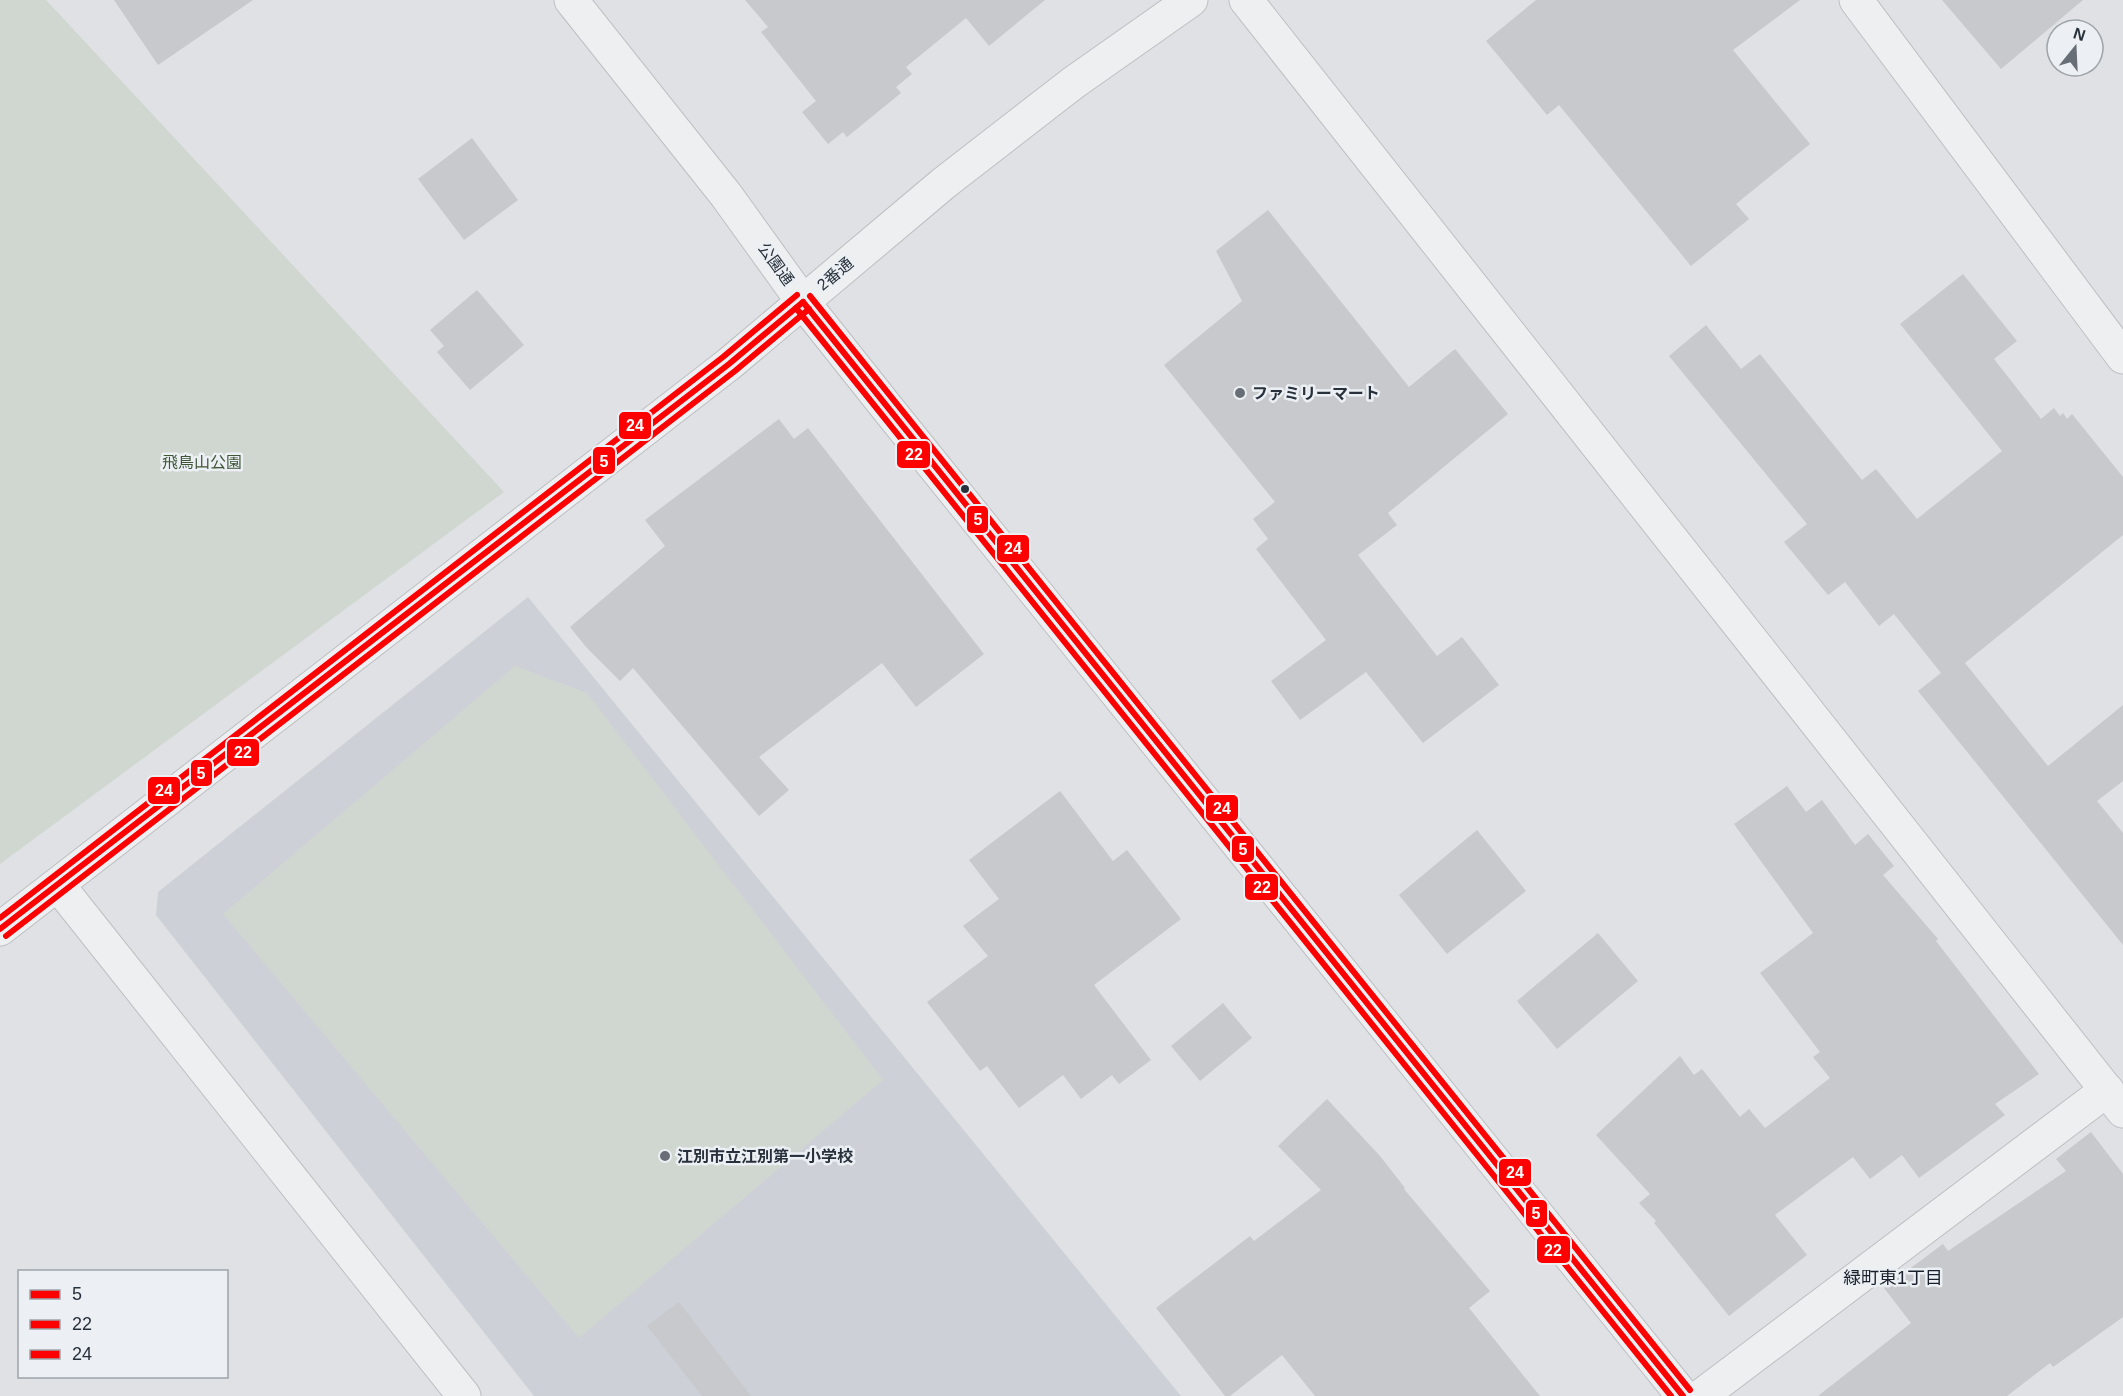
<svg xmlns="http://www.w3.org/2000/svg" width="2123" height="1396" viewBox="0 0 2123 1396" font-family="Arial,'Noto Sans JP',sans-serif">
	<style>
		.built { fill: #cdd1d7 }
		.green { fill: #d0d7d0 }
		.building { fill: #c7c9cc }
		.lines { fill: none; stroke-linecap: round; stroke-linejoin: round }
		.minor-casing { stroke: #bdbfc2; stroke-width: 35 }
		.tertiary-casing { stroke: #bdbfc2; stroke-width: 35 }
		.minor { stroke: #eeeff0; stroke-width: 33 }
		.tertiary { stroke: #eeeff0; stroke-width: 33 }
		.bus-1-casing { stroke: #ecf0f4; stroke-width: 10 }
		.bus-2-casing { stroke: #ecf0f4; stroke-width: 10 }
		.bus-3-casing { stroke: #ecf0f4; stroke-width: 10 }
		.bus-1 { stroke: #f00; stroke-width: 6 }
		.bus-2 { stroke: #f00; stroke-width: 6 }
		.bus-3 { stroke: #f00; stroke-width: 6 }
		.poi-dot { fill: #686e76; stroke: #ecf0f4; stroke-width: 2 }
		.bus-dot { fill: #28303b; stroke: #ecf0f4; stroke-width: 2 }
		.labels { text-anchor: middle; dominant-baseline: central; stroke-width: 5; stroke-linejoin: round; paint-order: stroke }
		.street-label { font-size: 16px; fill: #28303b; stroke: #ecf0f4 }
		.poi-label { font-size: 16px; font-weight: bold; fill: #28303b; stroke: #ecf0f4; text-anchor: start }
		.park-label { font-size: 16px; fill: #3e5536; stroke: #ecf0f4 }
		.neighbourhood-label { font-size: 18px; fill: #1a212c; stroke: #ecf0f4 }
		.line-badge { stroke: #ecf0f4; stroke-width: 2 }
		.badge-label { font-size: 16px; text-anchor: middle; font-weight: bold; fill: #fff }
	</style>
	<rect width="100%" height="100%" fill="#dfe1e4"/>
	<path class="built" d="M 528,597 L 1181,1396 L 534,1396 L 156,915 L 158,892 Z"/>
	<g class="green">
		<path d="M 0,0 L 46,0 L 504,492 L 0,864 Z"/>
		<path d="M 515,666 L 587,693 L 883,1080 L 579,1338 L 223,914 Z"/>
	</g>
	<g class="building">
		<path d="M 114,0 L 253,0 L 158,65 Z"/>
		<path d="M 745,0 L 1045,0 L 989,46 L 966,18 L 906,67 L 912,74 L 896,87 L 901,93 L 847,137 L 843,132 L 828,144 L 802,112 L 816,101 L 761,32 L 768,27 Z"/>
		<path d="M 1536,0 L 1800,0 L 1733,50 L 1810,144 L 1736,204 L 1749,219 L 1691,266 L 1559,105 L 1547,115 L 1486,41 Z"/>
		<path d="M 1942,0 L 2083,0 L 2001,69 Z"/>
		<path d="M 472,138 L 518,200 L 464,240 L 418,179 Z"/>
		<path d="M 1268,210 L 1409,387 L 1455,349 L 1508,414 L 1388,513 L 1397,525 L 1358,555 L 1437,656 L 1462,637 L 1499,685 L 1423,743 L 1366,672 L 1300,720 L 1271,681 L 1326,640 L 1256,549 L 1268,539 L 1253,519 L 1275,502 L 1164,365 L 1242,301 L 1216,251 Z"/>
		<path d="M 1963,274 L 2017,341 L 1994,359 L 2041,419 L 2054,408 L 2060,416 L 2063,413 L 2067,419 L 2072,414 L 2123,477 L 2123,535 L 1965,663 L 2048,766 L 2123,705 L 2123,781 L 2097,801 L 2123,833 L 2123,945 L 1918,691 L 1941,673 L 1894,614 L 1879,626 L 1845,582 L 1828,595 L 1784,542 L 1807,524 L 1669,356 L 1706,325 L 1741,369 L 1760,354 L 1862,480 L 1876,469 L 1917,519 L 2002,451 L 1900,324 Z"/>
		<path d="M 477,290 L 524,345 L 470,390 L 437,352 L 444,346 L 430,330 Z"/>
		<path d="M 779,419 L 794,439 L 808,428 L 984,654 L 916,707 L 882,663 L 759,757 L 789,790 L 759,816 L 633,668 L 620,681 L 586,647 L 570,627 L 665,546 L 645,520 Z"/>
		<path d="M 1787,786 L 1806,812 L 1822,800 L 1855,845 L 1868,834 L 1894,866 L 1883,875 L 1938,939 L 1936,941 L 2039,1074 L 1995,1104 L 2005,1115 L 1919,1178 L 1902,1155 L 1870,1179 L 1853,1157 L 1775,1215 L 1807,1255 L 1729,1316 L 1654,1223 L 1656,1221 L 1639,1203 L 1650,1194 L 1596,1135 L 1680,1056 L 1694,1075 L 1702,1069 L 1740,1117 L 1749,1109 L 1765,1128 L 1830,1078 L 1813,1057 L 1820,1052 L 1760,973 L 1813,933 L 1734,824 Z"/>
		<path d="M 1060,791 L 1113,861 L 1127,850 L 1181,919 L 1094,985 L 1151,1060 L 1119,1084 L 1112,1075 L 1081,1099 L 1063,1075 L 1019,1108 L 987,1066 L 980,1071 L 927,1002 L 988,956 L 963,926 L 999,899 L 969,860 Z"/>
		<path d="M 1477,830 L 1526,891 L 1447,954 L 1399,895 Z"/>
		<path d="M 1598,933 L 1638,981 L 1557,1049 L 1517,1001 Z"/>
		<path d="M 1223,1003 L 1252,1038 L 1200,1081 L 1171,1046 Z"/>
		<path d="M 1327,1099 L 1380,1156 L 1405,1188 L 1404,1189 L 1490,1291 L 1469,1308 L 1540,1396 L 1315,1396 L 1282,1355 L 1230,1396 L 1225,1396 L 1156,1308 L 1250,1236 L 1254,1241 L 1321,1190 L 1278,1146 Z"/>
		<path d="M 2091,1132 L 2123,1174 L 2123,1317 L 2053,1367 L 2050,1363 L 2007,1396 L 1818,1396 L 1911,1323 L 1884,1288 L 1943,1244 L 1948,1251 L 2066,1171 L 2056,1159 Z"/>
		<path d="M 679,1302 L 751,1396 L 702,1396 L 647,1326 Z"/>
	</g>
	<g class="lines">
		<g class="minor-casing">
			<g id="minor">
				<path d="M 1246,0 L 2123,1111"/>
				<path d="M 1856,0 L 2123,357"/>
				<path d="M 58,885 L 464,1396"/>
				<path d="M 1701,1396 L 2107,1090"/>
			</g>
		</g>
		<g class="tertiary-casing">
			<g id="tertiary">
				<path d="M 571,0 L 726,195 L 803,302 L 888,409 L 1683,1396"/>
				<path d="M 0,929 L 729,364 L 944,183 L 1073,83 L 1191,0"/>
			</g>
		</g>
		<use href="#minor" class="minor"/>
		<use href="#tertiary" class="tertiary"/>
		<g class="bus-1-casing">
			<g id="bus-1">
				<path d="M 803,302 L 1683,1396"/>
				<path d="M 0,929 L 729,364 L 803,302"/>
			</g>
		</g>
		<g class="bus-2-casing">
			<g id="bus-2">
				<path d="M 796,308 L 1671,1396"/>
				<path d="M 6,936 L 735,371 L 809,309"/>
			</g>
		</g>
		<g class="bus-3-casing">
			<g id="bus-3">
				<path d="M 810,296 L 1690,1390"/>
				<path d="M 0,918 L 723,357 L 797,295"/>
			</g>
		</g>
		<use href="#bus-1" class="bus-1"/>
		<use href="#bus-2" class="bus-2"/>
		<use href="#bus-3" class="bus-3"/>
	</g>
	<g class="poi-dot">
		<circle cx="1240" cy="393" r="6"/>
		<circle cx="665" cy="1156" r="6"/>
	</g>
	<circle class="bus-dot" cx="965" cy="489" r="5"/>
	<g class="labels">
		<g class="street-label">
			<text transform="translate(776 264) rotate(54)">公園通</text>
			<text transform="translate(835 274) rotate(-40)">2番通</text>
		</g>
		<g class="poi-label">
			<text x="1252" y="393">ファミリーマート</text>
			<text x="677" y="1156">江別市立江別第一小学校</text>
		</g>
		<g class="park-label">
			<text x="202" y="462">飛鳥山公園</text>
		</g>
		<g class="neighbourhood-label">
			<text x="1893" y="1278">緑町東1丁目</text>
		</g>
	</g>
	<g class="line-badge">
		<rect x="618" y="411" width="34" height="29" rx="6" fill="#f00"/>
		<rect x="896" y="440" width="35" height="29" rx="6" fill="#f00"/>
		<rect x="592" y="446" width="24" height="29" rx="6" fill="#f00"/>
		<rect x="966" y="505" width="23" height="29" rx="6" fill="#f00"/>
		<rect x="996" y="534" width="34" height="29" rx="6" fill="#f00"/>
		<rect x="226" y="738" width="34" height="29" rx="6" fill="#f00"/>
		<rect x="190" y="759" width="23" height="28" rx="6" fill="#f00"/>
		<rect x="147" y="776" width="34" height="29" rx="6" fill="#f00"/>
		<rect x="1205" y="794" width="34" height="28" rx="6" fill="#f00"/>
		<rect x="1231" y="835" width="24" height="28" rx="6" fill="#f00"/>
		<rect x="1244" y="873" width="35" height="28" rx="6" fill="#f00"/>
		<rect x="1498" y="1158" width="34" height="29" rx="6" fill="#f00"/>
		<rect x="1525" y="1199" width="23" height="29" rx="6" fill="#f00"/>
		<rect x="1536" y="1235" width="35" height="29" rx="6" fill="#f00"/>
	</g>
	<g class="badge-label">
		<text x="635" y="431">24</text>
		<text x="914" y="460">22</text>
		<text x="604" y="467">5</text>
		<text x="978" y="525">5</text>
		<text x="1013" y="554">24</text>
		<text x="243" y="758">22</text>
		<text x="201" y="779">5</text>
		<text x="164" y="796">24</text>
		<text x="1222" y="814">24</text>
		<text x="1243" y="855">5</text>
		<text x="1262" y="893">22</text>
		<text x="1515" y="1178">24</text>
		<text x="1536" y="1219">5</text>
		<text x="1553" y="1256">22</text>
	</g>
	<rect x="18" y="1270" width="210" height="108" fill="#ecf0f4" stroke="#9ea3aa" stroke-width="1.5"/>
	<rect x="30" y="1290" width="30" height="9" fill="#ff0000" stroke="#9ea3aa" stroke-width="1.5"/>
	<text x="72" y="1300" font-size="18" fill="#28303b">5</text>
	<rect x="30" y="1320" width="30" height="9" fill="#ff0000" stroke="#9ea3aa" stroke-width="1.5"/>
	<text x="72" y="1330" font-size="18" fill="#28303b">22</text>
	<rect x="30" y="1350" width="30" height="9" fill="#ff0000" stroke="#9ea3aa" stroke-width="1.5"/>
	<text x="72" y="1360" font-size="18" fill="#28303b">24</text>
	<g transform="translate(2075 48) rotate(18)"><circle r="28" fill="#ecf0f4" stroke="#9ea3aa" stroke-width="1.5"/>
	<path d="M0-4.5L10 22L0 15L-10 22Z" fill="#686e76"/>
	<text y="-9" font-size="16" font-weight="bold" text-anchor="middle" fill="#28303b">N</text>
	</g>
</svg>
